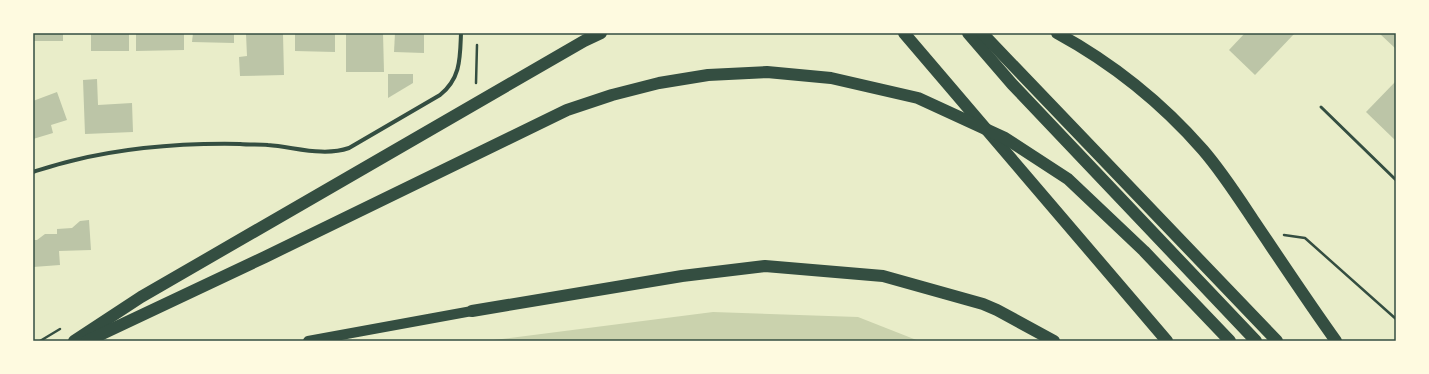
<svg xmlns="http://www.w3.org/2000/svg" width="1429" height="374" viewBox="0 0 1429 374" font-family="'PT Sans',sans-serif">
	<style>
		.green { fill: #cad2ad }
		.building { fill: #bcc5a7 }
		.lines { fill: none; stroke-linecap: round; stroke-linejoin: round }
		.path { stroke: #344e41; stroke-width: 2.5 }
		.service { stroke: #344e41; stroke-width: 3 }
		.minor { stroke: #344e41; stroke-width: 4 }
		.primary { stroke: #344e41; stroke-width: 10 }
		.motorway { stroke: #344e41; stroke-width: 12 }
		.neatline { fill: none; stroke: #344e41; stroke-width: 1.5 }
	</style>
	<rect width="100%" height="100%" fill="#e9edc9"/>
	<path class="green" d="M 713,312 L 858,317 L 919,341 L 486,341 Z"/>
	<g class="building">
		<rect x="33" y="33" width="30" height="8"/>
		<rect x="91" y="33" width="38" height="18"/>
		<path d="M 136,33 L 184,33 L 184,50 L 136,51 Z"/>
		<path d="M 193,33 L 234,33 L 234,43 L 192,42 Z"/>
		<path d="M 258,33 L 283,34 L 284,75 L 240,76 L 239,57 L 247,56 L 246,34 Z"/>
		<path d="M 295,33 L 335,33 L 335,52 L 295,51 Z"/>
		<path d="M 346,33 L 383,33 L 384,72 L 346,72 Z"/>
		<path d="M 395,33 L 424,33 L 424,53 L 394,52 Z"/>
		<path d="M 1245,33 L 1295,33 L 1255,75 L 1229,50 Z"/>
		<path d="M 1379,33 L 1396,33 L 1396,49 Z"/>
		<path d="M 388,74 L 413,74 L 413,83 L 388,98 Z"/>
		<path d="M 97,79 L 98,105 L 132,103 L 133,132 L 85,134 L 83,80 Z"/>
		<path d="M 1396,81 L 1396,139 L 1395,140 L 1366,112 Z"/>
		<path d="M 57,92 L 67,120 L 51,125 L 53,133 L 33,139 L 33,101 Z"/>
		<path d="M 89,220 L 91,250 L 59,251 L 60,265 L 33,267 L 33,240 L 37,240 L 45,234 L 57,234 L 57,229 L 72,228 L 80,221 Z"/>
	</g>
	<g class="lines">
		<g class="path">
			<path d="M 476,83 L 477,45"/>
			<path d="M 1284,235 L 1305,238 L 1396,319"/>
			<path d="M 40,341 L 60,329"/>
		</g>
		<path class="service" d="M 1321,107 L 1396,180"/>
		<path class="minor" d="M 33,172 C 46,168 58,164 71,161 C 127,147 183,143 240,144 C 250,145 259,144 268,145 C 295,147 323,157 349,148 L 440,95 C 461,78 460,58 461,33"/>
		<path class="primary" d="M 308,341 L 472,311"/>
		<g class="motorway">
			<path d="M 904,33 L 1167,341"/>
			<path d="M 968,33 L 1012,84 L 1256,341"/>
			<path d="M 982,33 L 1277,341"/>
			<path d="M 1057,33 C 1112,63 1161,102 1203,150 C 1222,172 1238,197 1254,221 C 1281,261 1308,302 1336,341"/>
			<path d="M 472,311 L 682,276 L 765,266 L 883,276 L 983,304 L 997,310 L 1054,341"/>
			<path d="M 74,341 L 141,297 L 584,41 L 601,33"/>
			<path d="M 87,341 L 265,257 L 567,110 L 612,95 L 659,83 L 708,75 L 767,72 L 831,78 L 918,98 L 1005,138 L 1068,179 L 1144,251 L 1230,341"/>
		</g>
	</g>
	<rect width="1429" height="374" fill="none" stroke="#fefae0" stroke-width="68"/>
	<rect x="34" y="34" width="1361" height="306" class="neatline"/>
</svg>
